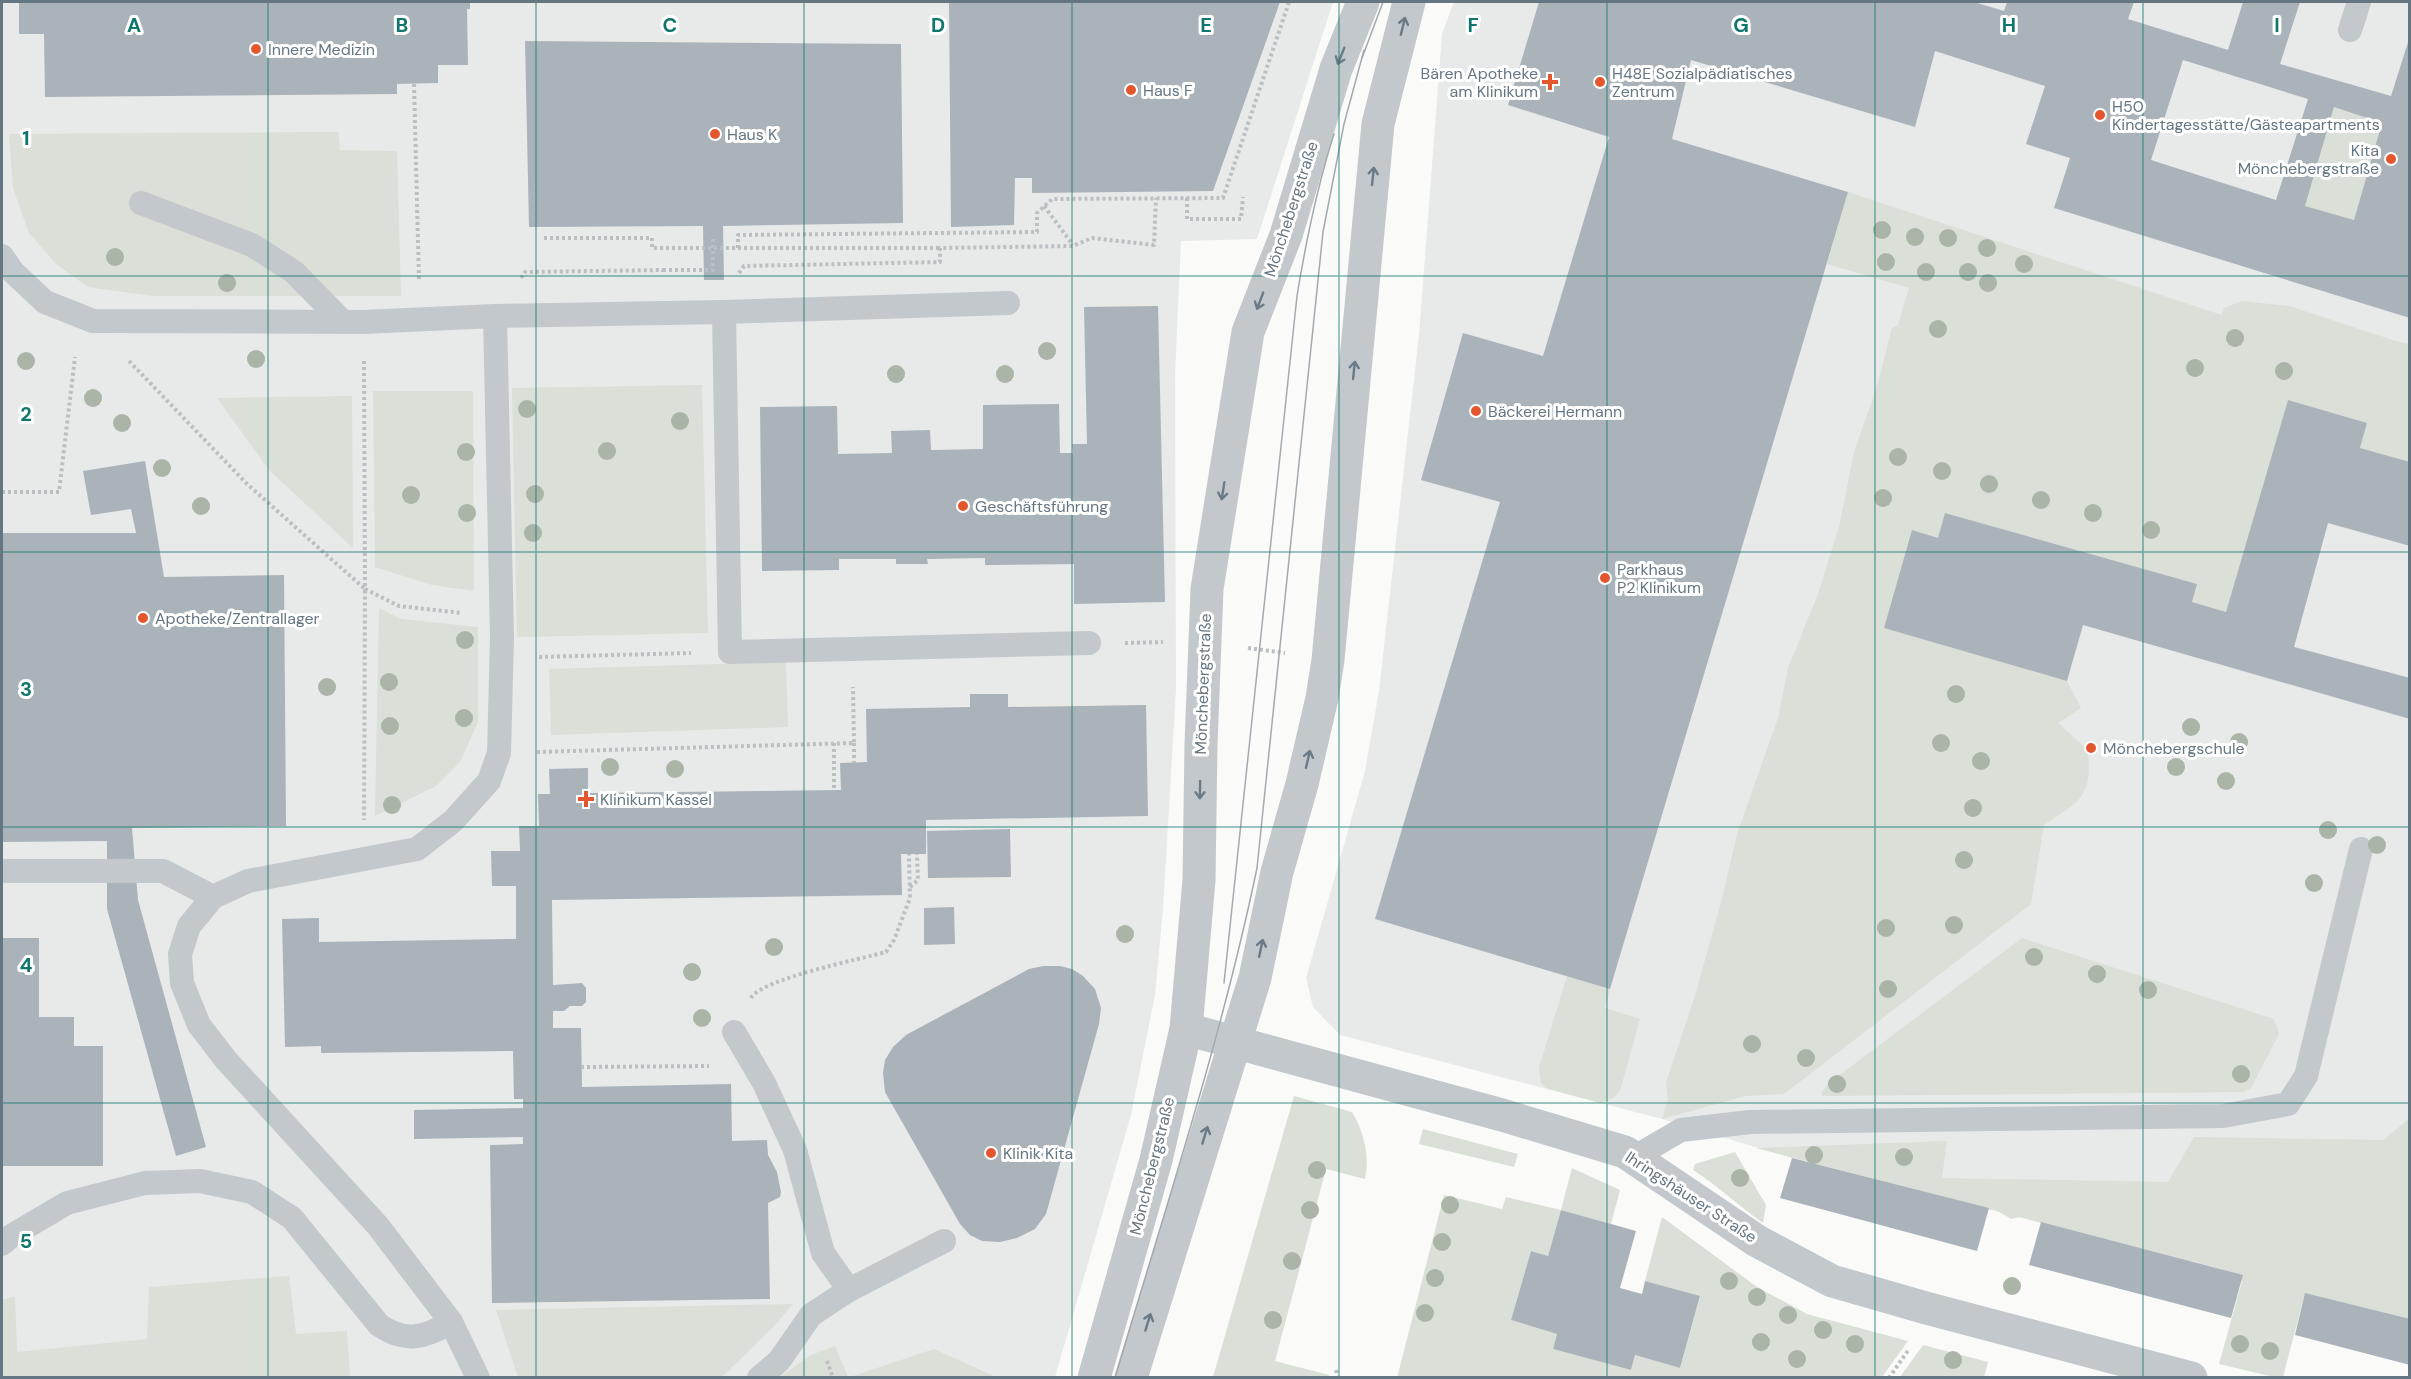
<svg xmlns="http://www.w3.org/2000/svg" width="2411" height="1379" viewBox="0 0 2411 1379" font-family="'DM Sans',sans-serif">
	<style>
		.built { fill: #e8e9e9 }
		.green { fill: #dadfd7 }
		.building { fill: #aab3b9; fill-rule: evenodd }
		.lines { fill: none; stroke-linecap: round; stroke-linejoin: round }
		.path { stroke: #bbbfc2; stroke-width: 4; stroke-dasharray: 3 3; stroke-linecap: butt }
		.service { stroke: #c3c8cc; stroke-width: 24 }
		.minor { stroke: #c3c8cc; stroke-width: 33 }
		.tram { stroke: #a2aab0; stroke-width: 1.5 }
		.tree { fill: #aab4a7 }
		.oneway { stroke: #6a7a87 }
		.grid { fill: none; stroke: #0f766e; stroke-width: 1.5; stroke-opacity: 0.55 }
		.poi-dot { fill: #e4572e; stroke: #fff; stroke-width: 2 }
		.labels { text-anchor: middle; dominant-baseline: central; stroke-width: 6; stroke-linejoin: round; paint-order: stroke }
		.poi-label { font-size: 16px; fill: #657683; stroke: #fff; text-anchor: start }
		.street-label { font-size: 16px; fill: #657683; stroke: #fff }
		.grid-label { font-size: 20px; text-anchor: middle; font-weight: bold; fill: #0f766e; stroke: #fff; stroke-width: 6; stroke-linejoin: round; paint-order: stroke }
	</style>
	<rect width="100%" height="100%" fill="#fafaf8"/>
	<g class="built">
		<path d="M 2,2 L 1333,2 L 1257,239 L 1181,241 L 1175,376 L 1176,689 L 1163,909 L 1155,995 L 1131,1115 L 1055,1377 L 2,1378 Z"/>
		<path d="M 1454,2 L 2409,2 L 2409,1319 L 1792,1158 L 1662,1119 L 1340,1035 L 1313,1007 L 1306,978 L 1365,771 L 1379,691 L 1419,335 L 1442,34 Z"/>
	</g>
	<g class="green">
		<path d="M 2334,107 L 2382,123 L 2354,220 L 2305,206 Z"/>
		<path d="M 338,132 L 340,150 L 397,151 L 401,296 L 153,296 L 88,287 L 56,264 L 29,233 L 13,188 L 9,134 Z"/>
		<path d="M 1848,192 L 2222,315 L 2224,308 L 2242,301 L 2289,306 L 2396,341 L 2409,344 L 2409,462 L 2360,448 L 2367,423 L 2288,400 L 2226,612 L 2192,602 L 2197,584 L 1946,513 L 1938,538 L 1912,531 L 1884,628 L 2067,681 L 2081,708 L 2058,723 L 2088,750 C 2092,798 2081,800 2044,825 L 2031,904 L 1784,1094 L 1745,1096 L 1662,1119 L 1668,1100 L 1666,1083 L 1695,996 L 1723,895 L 1737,834 L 1778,718 L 1788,668 L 1818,594 L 1840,523 L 1854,452 L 1878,383 L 1892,328 L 1898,325 L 1909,288 L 1827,264 Z"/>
		<path d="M 702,385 L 708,633 L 517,637 L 512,388 Z"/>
		<path d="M 373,391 L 473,391 L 474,591 L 432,585 L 375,567 Z"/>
		<path d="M 352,396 L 353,548 L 269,470 L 217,398 Z"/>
		<path d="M 379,608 L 401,619 L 478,627 L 478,722 L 460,762 L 436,786 L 375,816 Z"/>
		<path d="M 786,662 L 788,727 L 551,735 L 549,669 Z"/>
		<path d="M 2022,938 L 2274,1019 L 2279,1034 L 2251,1088 L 2243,1092 L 1822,1096 L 1822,1092 L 1829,1083 Z"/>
		<path d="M 1567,976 L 1610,989 L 1605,1008 L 1640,1019 L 1620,1091 L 1613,1098 L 1600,1103 L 1546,1088 L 1541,1083 L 1539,1068 Z"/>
		<path d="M 1294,1096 L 1352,1112 C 1364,1132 1370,1156 1365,1179 L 1326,1169 L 1275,1361 L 1329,1375 L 1329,1377 L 1213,1377 Z"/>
		<path d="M 2409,1119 L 2409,1319 L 2304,1297 L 2283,1377 L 2274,1377 L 2219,1364 L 2242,1281 L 2223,1269 L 2020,1217 L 2011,1219 L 1998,1211 L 1756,1148 L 1947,1141 L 1942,1178 L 2168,1182 L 2194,1137 L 2383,1140 Z"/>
		<path d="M 1423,1129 L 1518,1154 L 1514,1167 L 1419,1144 Z"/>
		<path d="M 1735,1152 L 1766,1205 L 1763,1223 C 1739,1206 1717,1185 1693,1170 L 1695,1164 Z"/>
		<path d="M 1572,1168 L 1620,1190 L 1611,1224 L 1561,1210 L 1548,1256 L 1531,1251 L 1511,1320 L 1557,1334 L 1553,1349 L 1631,1370 L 1635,1355 L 1680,1368 L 1700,1297 L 1645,1281 L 1662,1217 L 1757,1287 L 1807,1314 L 1908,1341 L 1882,1377 L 1397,1378 L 1444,1195 L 1502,1209 L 1506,1197 L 1561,1210 Z"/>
		<path d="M 289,1276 L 296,1334 L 347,1331 L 350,1377 L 2,1377 L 2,1300 L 15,1296 L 17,1352 L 147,1339 L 149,1287 Z"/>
		<path d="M 793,1304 L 773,1327 L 721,1378 L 518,1377 L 496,1310 Z"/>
		<path d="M 1923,1345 L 1988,1362 L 1984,1377 L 1900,1377 Z"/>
		<path d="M 835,1346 L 848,1377 L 780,1377 L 811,1355 Z"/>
		<path d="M 934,1349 L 996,1377 L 850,1377 Z"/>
	</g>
	<g class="building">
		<path d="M 19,2 L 470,2 L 470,9 L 467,9 L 468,65 L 438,65 L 438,83 L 397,84 L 397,94 L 45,97 L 44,34 L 19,34 Z"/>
		<path d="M 949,2 L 1280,2 L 1213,191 L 1032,193 L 1032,178 L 1015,178 L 1014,225 L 951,227 Z"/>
		<path d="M 1539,2 L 1974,2 L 2004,11 L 2007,2 L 2134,2 L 2128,19 L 2228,50 L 2243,2 L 2300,2 L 2280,64 L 2391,96 L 2410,36 L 2410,318 L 2054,208 L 2070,158 L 2026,144 L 2045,86 L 1935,51 L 1915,127 L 1691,60 L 1672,139 L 1848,192 L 1610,989 L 1375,919 L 1500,502 L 1421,480 L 1463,333 L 1543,356 L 1609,137 L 1508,105 ZM 2183,60 L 2308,99 L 2276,200 L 2151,160 ZM 2334,107 L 2382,123 L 2354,220 L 2305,206 Z"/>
		<path d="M 525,41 L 901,44 L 903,223 L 723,226 L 724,280 L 704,280 L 703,226 L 529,227 Z"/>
		<path d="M 1158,306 L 1165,602 L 1074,604 L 1074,564 L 985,565 L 985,558 L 927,559 L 928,564 L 896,564 L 896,559 L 839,559 L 839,570 L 762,571 L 760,407 L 837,406 L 838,454 L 892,453 L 891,431 L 930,430 L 931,450 L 983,449 L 983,405 L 1059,404 L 1060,453 L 1073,453 L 1072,444 L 1087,444 L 1084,307 Z"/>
		<path d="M 2288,400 L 2367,423 L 2360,448 L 2410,462 L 2410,546 L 2328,523 L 2294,647 L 2410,678 L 2410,719 L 2083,625 L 2067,681 L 1884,628 L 1912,530 L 1938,538 L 1945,513 L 2197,584 L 2192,602 L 2226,612 Z"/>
		<path d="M 145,461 L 164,577 L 284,575 L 286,826 L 132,828 L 138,900 L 206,1147 L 176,1156 L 107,909 L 107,841 L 2,842 L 2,533 L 136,533 L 131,509 L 91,515 L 83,471 Z"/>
		<path d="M 970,694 L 1008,694 L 1008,707 L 1146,705 L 1148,816 L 926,820 L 926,854 L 901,854 L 902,895 L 552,900 L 553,985 L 582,983 L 586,988 L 586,1002 L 582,1006 L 570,1006 L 564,1011 L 553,1011 L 553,1028 L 581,1028 L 582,1087 L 731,1084 L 732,1141 L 767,1140 L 768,1155 L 777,1172 L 781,1192 L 780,1197 L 768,1203 L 770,1299 L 492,1303 L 490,1145 L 523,1144 L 523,1137 L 414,1139 L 414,1110 L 523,1108 L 523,1099 L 514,1099 L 513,1051 L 321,1053 L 321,1046 L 285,1047 L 282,919 L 319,918 L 319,942 L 516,939 L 516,886 L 492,886 L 491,851 L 520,851 L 519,826 L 539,826 L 538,794 L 550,794 L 549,769 L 588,768 L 588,793 L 841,790 L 840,763 L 867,762 L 866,709 L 970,707 Z"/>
		<path d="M 1010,829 L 1011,877 L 928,878 L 927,831 Z"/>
		<path d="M 954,907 L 955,944 L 924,945 L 924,908 Z"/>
		<path d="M 2,938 L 39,938 L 39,1017 L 74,1017 L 74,1046 L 103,1046 L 103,1166 L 2,1166 Z"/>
		<path d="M 1043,966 L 1060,966 L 1072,969 L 1083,976 L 1095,989 L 1101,1008 L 1099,1024 L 1046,1214 L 1035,1229 L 1017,1238 L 1000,1242 L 982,1241 L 970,1235 L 960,1224 L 885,1092 L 883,1073 L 885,1060 L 893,1047 L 906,1035 L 1029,969 Z"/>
		<path d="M 1792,1158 L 1989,1208 L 1977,1251 L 1780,1198 Z"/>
		<path d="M 1561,1210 L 1636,1231 L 1620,1288 L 1642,1294 L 1645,1281 L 1700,1296 L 1680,1368 L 1635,1355 L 1631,1370 L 1553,1349 L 1557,1334 L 1511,1320 L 1531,1251 L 1548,1256 Z"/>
		<path d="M 2041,1222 L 2243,1275 L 2231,1318 L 2029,1265 Z"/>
		<path d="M 2305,1293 L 2410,1319 L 2410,1365 L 2295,1335 Z"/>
	</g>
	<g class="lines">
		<g class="path">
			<path d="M 414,84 L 419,281"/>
			<path d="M 1187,198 L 1187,219 L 1241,219 L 1243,197"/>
			<path d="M 1044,206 L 1073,245"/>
			<path d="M 544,238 L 652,238 L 652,248 L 940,248"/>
			<path d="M 738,248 L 738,235 L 1037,232 L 1037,213 L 1052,199 L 1223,198 L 1289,2"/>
			<path d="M 663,270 L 713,270 L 713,239"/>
			<path d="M 739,273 L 744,266 L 940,262 L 940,248 L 1073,246 L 1092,238 L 1154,245 L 1156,198"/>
			<path d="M 521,278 L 525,272 L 663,270 L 663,274"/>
			<path d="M 129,361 L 247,484 L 365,589 L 364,820"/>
			<path d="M 364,361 L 365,589 L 399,606 L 462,613"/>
			<path d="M 2,492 L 59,492 L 75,357"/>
			<path d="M 1125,643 L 1163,642"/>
			<path d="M 1248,648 L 1285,653"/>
			<path d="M 539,657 L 691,653"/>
			<path d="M 834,743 L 834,790"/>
			<path d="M 854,743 L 854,763"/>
			<path d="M 537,752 L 854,743 L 853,687"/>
			<path d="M 910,887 L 918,880 L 917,854"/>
			<path d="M 751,998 C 761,979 861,959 886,952 L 894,940 L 910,898 L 909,854"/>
			<path d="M 581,1067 L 709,1066"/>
			<path d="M 827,1361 L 833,1378"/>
			<path d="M 1336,1370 L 1338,1378"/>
			<path d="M 1889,1378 L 1909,1349"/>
		</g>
		<g class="service">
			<path d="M 2350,30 L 2359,2"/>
			<path d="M 141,203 L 252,245 L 294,272 L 343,322"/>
			<path d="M 2,256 L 13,272 L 45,302 L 93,321 L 363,322 L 495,316 L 724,312 L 1008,303"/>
			<path d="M 724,312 L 730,652 L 1089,643"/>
			<path d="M 2,871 L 163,871 L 213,897"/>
			<path d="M 734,1032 L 764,1083 L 795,1150 L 823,1253 L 849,1290"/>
			<path d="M 1633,1158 L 1681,1130 L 1750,1122 L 2223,1116 L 2288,1104 L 2306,1076 L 2361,849"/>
			<path d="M 2,1244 L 11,1236 L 67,1203 L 145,1183 L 200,1181 L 252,1192 L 292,1218 L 379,1325 C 405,1343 425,1338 451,1322"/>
			<path d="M 478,1378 L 451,1322 L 378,1226 L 226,1060 L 199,1025 L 182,983 L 180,954 L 189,926 L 213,897 L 248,881 L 417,849 L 453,821 L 489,781 L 499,753 L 502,637 L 495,316"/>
			<path d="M 759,1378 L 779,1361 L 811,1315 L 849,1290 L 944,1241"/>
		</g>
		<g class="minor">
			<path d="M 1186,1029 L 1502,1115 L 1625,1152 L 1757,1241 L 1832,1281 L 1926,1308 L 2191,1378"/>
			<path d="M 1094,1378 L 1156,1160 L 1186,1029 L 1199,880 L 1201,744 L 1207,589 L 1248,332 L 1286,235 L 1336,69 L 1363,2"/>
			<path d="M 1131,1378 L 1255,978 L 1277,872 L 1302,784 L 1322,698 L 1328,660 L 1378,124 L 1409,2"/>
		</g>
		<g class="tram">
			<path d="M 1362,58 L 1383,2"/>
			<path d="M 1224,983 L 1297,296 C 1306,241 1317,187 1334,134"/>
			<path d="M 1115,1378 C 1165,1209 1221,1041 1257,868 L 1323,232 L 1344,124 L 1364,50"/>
		</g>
	</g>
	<g class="tree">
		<circle cx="1882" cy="230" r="9"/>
		<circle cx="1915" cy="237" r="9"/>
		<circle cx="1948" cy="238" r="9"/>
		<circle cx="1987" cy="248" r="9"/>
		<circle cx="115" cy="257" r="9"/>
		<circle cx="1886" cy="262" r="9"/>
		<circle cx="2024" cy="264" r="9"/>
		<circle cx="1926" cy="272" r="9"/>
		<circle cx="1968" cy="272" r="9"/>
		<circle cx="227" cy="283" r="9"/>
		<circle cx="1988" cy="283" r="9"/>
		<circle cx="1938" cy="329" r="9"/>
		<circle cx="2235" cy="338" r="9"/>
		<circle cx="1047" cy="351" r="9"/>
		<circle cx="256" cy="359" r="9"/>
		<circle cx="26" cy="361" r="9"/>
		<circle cx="2195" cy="368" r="9"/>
		<circle cx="2284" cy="371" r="9"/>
		<circle cx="896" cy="374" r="9"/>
		<circle cx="1005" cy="374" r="9"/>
		<circle cx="93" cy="398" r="9"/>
		<circle cx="527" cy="409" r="9"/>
		<circle cx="680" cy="421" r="9"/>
		<circle cx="122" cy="423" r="9"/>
		<circle cx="607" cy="451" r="9"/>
		<circle cx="466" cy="452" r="9"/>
		<circle cx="1898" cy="457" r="9"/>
		<circle cx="162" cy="468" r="9"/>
		<circle cx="1942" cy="471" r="9"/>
		<circle cx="1989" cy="484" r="9"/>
		<circle cx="535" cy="494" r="9"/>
		<circle cx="411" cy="495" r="9"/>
		<circle cx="1883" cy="498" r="9"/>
		<circle cx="2041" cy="500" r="9"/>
		<circle cx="201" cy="506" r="9"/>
		<circle cx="467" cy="513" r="9"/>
		<circle cx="2093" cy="513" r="9"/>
		<circle cx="2151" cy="530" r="9"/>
		<circle cx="533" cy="533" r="9"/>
		<circle cx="465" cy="640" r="9"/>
		<circle cx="389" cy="682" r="9"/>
		<circle cx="327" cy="687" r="9"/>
		<circle cx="1956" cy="694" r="9"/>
		<circle cx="464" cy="718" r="9"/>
		<circle cx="390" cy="726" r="9"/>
		<circle cx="2191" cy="727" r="9"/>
		<circle cx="2239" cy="742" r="9"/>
		<circle cx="1941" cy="743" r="9"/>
		<circle cx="1981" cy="761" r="9"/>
		<circle cx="610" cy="767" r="9"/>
		<circle cx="2176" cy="767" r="9"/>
		<circle cx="675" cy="769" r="9"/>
		<circle cx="2226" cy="781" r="9"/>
		<circle cx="392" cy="805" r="9"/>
		<circle cx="1973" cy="808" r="9"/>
		<circle cx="2328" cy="830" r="9"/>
		<circle cx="2377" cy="845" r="9"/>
		<circle cx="1964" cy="860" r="9"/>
		<circle cx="2314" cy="883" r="9"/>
		<circle cx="1954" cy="925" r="9"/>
		<circle cx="1886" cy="928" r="9"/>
		<circle cx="1125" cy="934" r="9"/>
		<circle cx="774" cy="947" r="9"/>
		<circle cx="2034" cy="957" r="9"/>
		<circle cx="692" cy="972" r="9"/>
		<circle cx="2097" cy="974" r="9"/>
		<circle cx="1888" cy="989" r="9"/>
		<circle cx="2148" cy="990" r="9"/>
		<circle cx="702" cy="1018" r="9"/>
		<circle cx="1752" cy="1044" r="9"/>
		<circle cx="1806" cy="1058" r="9"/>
		<circle cx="2241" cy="1074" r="9"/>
		<circle cx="1837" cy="1084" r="9"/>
		<circle cx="1814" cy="1155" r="9"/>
		<circle cx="1904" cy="1157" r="9"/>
		<circle cx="1317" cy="1170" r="9"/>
		<circle cx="1740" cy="1178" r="9"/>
		<circle cx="1450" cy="1205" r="9"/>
		<circle cx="1310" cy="1210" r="9"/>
		<circle cx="1442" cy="1242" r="9"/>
		<circle cx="1292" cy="1261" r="9"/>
		<circle cx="1435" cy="1278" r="9"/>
		<circle cx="1729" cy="1281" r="9"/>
		<circle cx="2012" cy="1286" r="9"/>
		<circle cx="1757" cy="1297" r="9"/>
		<circle cx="1425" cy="1313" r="9"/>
		<circle cx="1788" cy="1315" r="9"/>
		<circle cx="1273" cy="1320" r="9"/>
		<circle cx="1823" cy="1330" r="9"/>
		<circle cx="1761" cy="1342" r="9"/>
		<circle cx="1855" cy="1344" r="9"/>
		<circle cx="2240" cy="1344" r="9"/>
		<circle cx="2270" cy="1351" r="9"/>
		<circle cx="1797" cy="1359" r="9"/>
		<circle cx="1953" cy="1360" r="9"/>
	</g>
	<defs><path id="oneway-shaft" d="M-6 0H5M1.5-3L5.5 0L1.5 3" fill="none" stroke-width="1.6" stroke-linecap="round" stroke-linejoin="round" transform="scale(1.5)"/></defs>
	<g class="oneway">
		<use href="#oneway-shaft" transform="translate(1403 26) rotate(-76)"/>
		<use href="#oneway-shaft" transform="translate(1341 56) rotate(112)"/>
		<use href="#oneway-shaft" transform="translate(1373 176) rotate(-84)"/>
		<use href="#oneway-shaft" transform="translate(1260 301) rotate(111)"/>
		<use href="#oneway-shaft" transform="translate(1354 370) rotate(-84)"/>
		<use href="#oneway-shaft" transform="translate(1223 491) rotate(99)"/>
		<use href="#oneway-shaft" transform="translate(1308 759) rotate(-77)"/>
		<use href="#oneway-shaft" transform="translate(1200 790) rotate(91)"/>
		<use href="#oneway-shaft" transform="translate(1261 948) rotate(-78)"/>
		<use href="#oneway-shaft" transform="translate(1205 1135) rotate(-73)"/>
		<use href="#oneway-shaft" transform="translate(1148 1322) rotate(-73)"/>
	</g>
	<path class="grid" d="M 268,2 L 268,1378M 536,2 L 536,1378M 804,2 L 804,1378M 1072,2 L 1072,1378M 1339,2 L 1339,1378M 1607,2 L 1607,1378M 1875,2 L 1875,1378M 2143,2 L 2143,1378M 2,276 L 2410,276M 2,552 L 2410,552M 2,827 L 2410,827M 2,1103 L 2410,1103"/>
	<g class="poi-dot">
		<circle cx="256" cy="49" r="6"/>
		<path d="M1547 73h6v6h6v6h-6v6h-6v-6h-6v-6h6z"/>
		<circle cx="1600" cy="82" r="6"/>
		<circle cx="1131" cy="90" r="6"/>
		<circle cx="2100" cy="115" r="6"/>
		<circle cx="715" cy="134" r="6"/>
		<circle cx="2391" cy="159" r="6"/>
		<circle cx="1476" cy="411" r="6"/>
		<circle cx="963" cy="506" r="6"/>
		<circle cx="1605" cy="578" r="6"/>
		<circle cx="143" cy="618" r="6"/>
		<circle cx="2091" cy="748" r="6"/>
		<path d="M583 790h6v6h6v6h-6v6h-6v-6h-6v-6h6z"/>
		<circle cx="991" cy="1153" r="6"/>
	</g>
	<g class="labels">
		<g class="poi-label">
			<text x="268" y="49">Innere Medizin</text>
			<text x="1538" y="73" text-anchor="end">Bären Apotheke<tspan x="1538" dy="18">am Klinikum</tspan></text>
			<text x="1612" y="73">H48E Sozialpädiatisches<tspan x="1612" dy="18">Zentrum</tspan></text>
			<text x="1143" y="90">Haus F</text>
			<text x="2112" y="106">H50<tspan x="2112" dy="18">Kindertagesstätte/Gästeapartments</tspan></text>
			<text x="727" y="134">Haus K</text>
			<text x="2379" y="150" text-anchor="end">Kita<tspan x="2379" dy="18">Mönchebergstraße</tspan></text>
			<text x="1488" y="411">Bäckerei Hermann</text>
			<text x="975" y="506">Geschäftsführung</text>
			<text x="1617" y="569">Parkhaus<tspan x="1617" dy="18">P2 Klinikum</tspan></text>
			<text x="155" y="618">Apotheke/Zentrallager</text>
			<text x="2103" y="748">Mönchebergschule</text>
			<text x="600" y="799">Klinikum Kassel</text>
			<text x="1003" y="1153">Klinik Kita</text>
		</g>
		<g class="street-label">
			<text transform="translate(1291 209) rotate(-72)">Mönchebergstraße</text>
			<text transform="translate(1203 684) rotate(-88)">Mönchebergstraße</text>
			<text transform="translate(1152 1166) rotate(-76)">Mönchebergstraße</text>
			<text transform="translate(1691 1197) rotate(33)">Ihringshäuser Straße</text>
		</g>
	</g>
	<g class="grid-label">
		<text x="134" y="32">A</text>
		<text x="402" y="32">B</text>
		<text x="670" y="32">C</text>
		<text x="938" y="32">D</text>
		<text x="1206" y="32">E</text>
		<text x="1473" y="32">F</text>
		<text x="1741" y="32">G</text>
		<text x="2009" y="32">H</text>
		<text x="2277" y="32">I</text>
		<text x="26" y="145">1</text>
		<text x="26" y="421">2</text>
		<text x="26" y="696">3</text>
		<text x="26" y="972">4</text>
		<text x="26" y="1248">5</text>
	</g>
	<rect width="2411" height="1379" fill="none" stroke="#657683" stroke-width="6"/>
</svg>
